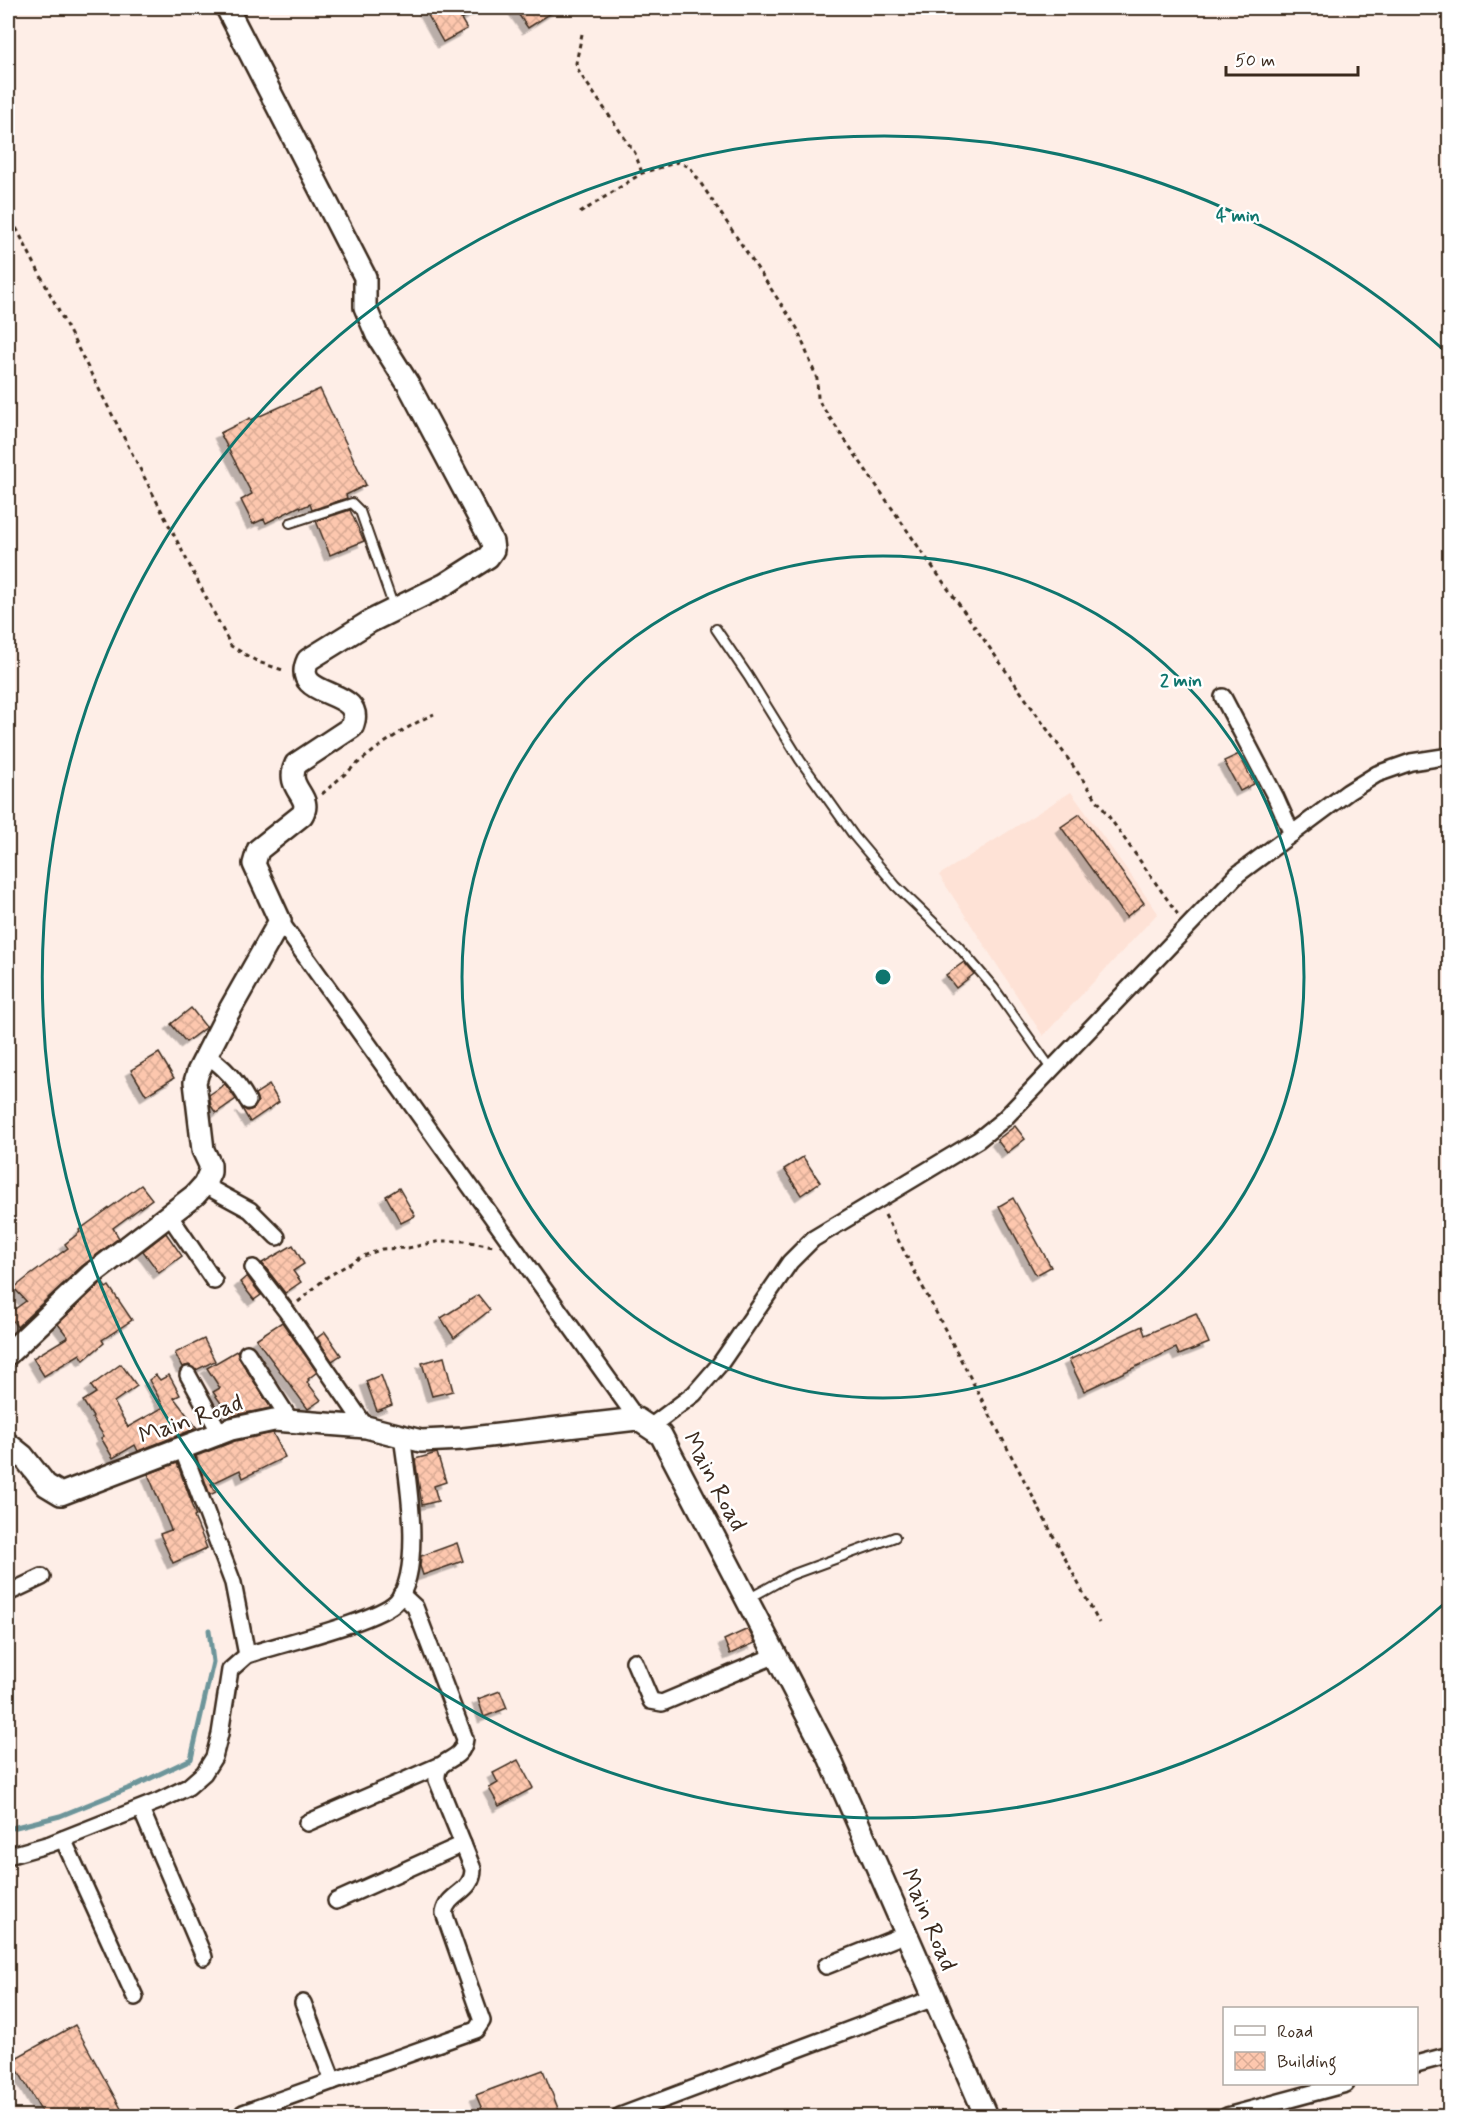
<svg xmlns="http://www.w3.org/2000/svg" width="1457" height="2124" viewBox="0 0 1457 2124" font-family="Mynerve,sans-serif">
	<style>
		.built { fill: #fee2d6 }
		.lines { fill: none; stroke-linecap: round; stroke-linejoin: round }
		.stream { stroke: #6d959a; stroke-width: 5 }
		.building { fill: url(#building-cross-hatch); stroke: #3b2a1e; stroke-width: 1.5; filter: url(#shadow) }
		.lane-casing { stroke: #3b2a1e; stroke-width: 12 }
		.street-casing { stroke: #3b2a1e; stroke-width: 20 }
		.secondary-casing { stroke: #3b2a1e; stroke-width: 26 }
		.path { stroke: #3b2a1e; stroke-width: 3; stroke-dasharray: 4.5 4.5; stroke-linecap: butt }
		.lane { stroke: #fff; stroke-width: 8 }
		.street { stroke: #fff; stroke-width: 15 }
		.secondary { stroke: #fff; stroke-width: 21 }
		.ring { fill: none; stroke: #0f766e; stroke-width: 3 }
		.labels { text-anchor: middle; dominant-baseline: central; stroke-width: 5; stroke-linejoin: round; paint-order: stroke }
		.street-label { font-size: 24px; fill: #3b2a1e; stroke: #fff }
		.centre { fill: #0f766e; stroke: #fff; stroke-width: 3 }
		.ring-label { font-size: 18px; text-anchor: middle; font-weight: bold; fill: #0f766e; stroke: #fff; stroke-width: 5; stroke-linejoin: round; paint-order: stroke }
	</style>
	<defs>
		<pattern id="building-cross-hatch" width="8" height="8" patternUnits="userSpaceOnUse" patternTransform="scale(1.5)"><rect width="8" height="8" fill="#fdc7ae"/><path d="M0 0l8 8M0 8l8-8" fill="none" stroke="#daab95"/></pattern>
		<filter id="shadow"><feDropShadow dx="-5.5" dy="5.5" stdDeviation="0" flood-color="#0004"/></filter>
	</defs>
	<rect width="100%" height="100%" fill="#feeee7"/>
	<filter id="ink" filterUnits="userSpaceOnUse"><feTurbulence type="fractalNoise" baseFrequency=".0167" numOctaves="2"/><feDisplacementMap in="SourceGraphic" scale="12" xChannelSelector="R" yChannelSelector="G"/><feConvolveMatrix kernelMatrix="1 2 1 2 8 2 1 2 1" color-interpolation-filters="sRGB"/></filter>
	<g filter="url(#ink)">
		<path class="built" d="M 1071,792 L 1158,913 L 1043,1036 L 939,875 Z"/>
		<g class="lines">
			<path class="stream" d="M 8,1829 L 60,1816 L 132,1787 L 191,1759 L 213,1662 L 209,1630"/>
		</g>
		<g class="building">
			<path d="M 424,8 L 482,8 L 461,19 L 467,29 L 443,42 Z"/>
			<path d="M 514,8 L 559,8 L 528,28 Z"/>
			<path d="M 320,389 L 366,485 L 346,495 L 347,498 L 312,510 L 310,504 L 301,508 L 300,506 L 266,523 L 264,519 L 253,524 L 241,500 L 252,494 L 220,433 L 250,418 L 251,420 Z"/>
			<path d="M 350,510 L 364,541 L 330,555 L 316,521 Z"/>
			<path d="M 1239,754 L 1254,784 L 1240,791 L 1224,761 Z"/>
			<path d="M 1080,814 L 1144,903 L 1126,917 L 1061,827 Z"/>
			<path d="M 964,962 L 974,974 L 956,988 L 946,975 Z"/>
			<path d="M 191,1008 L 206,1027 L 186,1042 L 171,1024 Z"/>
			<path d="M 159,1053 L 174,1078 L 146,1095 L 131,1070 Z"/>
			<path d="M 225,1084 L 236,1099 L 216,1113 L 211,1106 L 209,1095 Z"/>
			<path d="M 269,1085 L 279,1102 L 250,1122 L 241,1107 L 247,1111 L 253,1109 L 258,1102 L 255,1094 Z"/>
			<path d="M 1015,1126 L 1025,1139 L 1007,1153 L 997,1140 Z"/>
			<path d="M 803,1157 L 820,1182 L 801,1195 L 784,1169 Z"/>
			<path d="M 141,1185 L 152,1199 L 113,1228 L 119,1238 L 82,1266 L 17,1327 L 8,1314 L 26,1301 L 14,1288 L 29,1276 L 68,1248 L 65,1244 L 80,1232 L 79,1230 Z"/>
			<path d="M 399,1188 L 415,1216 L 401,1223 L 386,1196 Z"/>
			<path d="M 1013,1198 L 1051,1267 L 1036,1275 L 999,1206 Z"/>
			<path d="M 166,1233 L 182,1256 L 159,1273 L 143,1251 Z"/>
			<path d="M 293,1245 L 304,1264 L 293,1271 L 301,1282 L 285,1293 L 262,1263 Z"/>
			<path d="M 247,1276 L 261,1295 L 254,1300 L 240,1282 Z"/>
			<path d="M 102,1282 L 106,1288 L 109,1286 L 132,1320 L 102,1340 L 104,1343 L 84,1360 L 80,1354 L 44,1376 L 33,1358 L 68,1337 L 58,1324 Z"/>
			<path d="M 478,1295 L 490,1310 L 454,1338 L 441,1318 Z"/>
			<path d="M 1196,1313 L 1209,1343 L 1179,1355 L 1176,1348 L 1084,1391 L 1069,1360 L 1142,1326 L 1145,1335 Z"/>
			<path d="M 282,1322 L 317,1372 L 308,1379 L 309,1380 L 307,1382 L 321,1400 L 308,1409 L 256,1339 Z"/>
			<path d="M 325,1332 L 341,1355 L 332,1361 L 317,1338 Z"/>
			<path d="M 204,1339 L 215,1361 L 196,1370 L 189,1365 L 182,1367 L 175,1353 Z"/>
			<path d="M 238,1350 L 239,1358 L 271,1408 L 230,1416 L 213,1392 L 220,1388 L 207,1368 Z"/>
			<path d="M 444,1357 L 453,1391 L 432,1396 L 422,1363 Z"/>
			<path d="M 121,1364 L 137,1386 L 114,1402 L 128,1427 L 164,1407 L 149,1380 L 156,1375 L 160,1380 L 169,1375 L 180,1395 L 174,1398 L 197,1428 L 138,1451 L 135,1445 L 113,1458 L 101,1438 L 104,1436 L 92,1418 L 93,1417 L 83,1401 L 96,1393 L 91,1386 Z"/>
			<path d="M 381,1375 L 392,1405 L 377,1411 L 366,1381 Z"/>
			<path d="M 273,1433 L 285,1457 L 243,1478 L 240,1470 L 211,1484 L 216,1492 L 210,1495 L 196,1456 L 235,1441 Z"/>
			<path d="M 437,1453 L 446,1482 L 434,1486 L 438,1501 L 422,1505 L 415,1459 Z"/>
			<path d="M 177,1463 L 192,1503 L 191,1504 L 196,1516 L 194,1517 L 207,1548 L 173,1563 L 160,1534 L 171,1530 L 148,1474 Z"/>
			<path d="M 457,1543 L 463,1561 L 423,1575 L 420,1566 L 421,1556 Z"/>
			<path d="M 748,1629 L 755,1643 L 730,1654 L 724,1640 Z"/>
			<path d="M 500,1691 L 507,1708 L 484,1717 L 478,1699 Z"/>
			<path d="M 518,1760 L 533,1788 L 499,1806 L 489,1788 L 498,1783 L 493,1773 Z"/>
			<path d="M 75,2025 L 125,2116 L 44,2116 L 12,2060 Z"/>
			<path d="M 543,2070 L 561,2116 L 485,2116 L 476,2095 Z"/>
		</g>
		<g class="lines">
			<g class="lane-casing">
				<g id="lane">
					<path d="M 290,523 L 352,503 L 360,511 L 394,608"/>
					<path d="M 716,629 L 748,676 L 800,760 L 854,836 L 896,886 L 958,946 L 994,988 L 1052,1070"/>
					<path d="M 748,1599 L 791,1575 L 895,1537"/>
				</g>
			</g>
			<g class="street-casing">
				<g id="street">
					<path d="M 1223,697 L 1276,798 L 1292,834"/>
					<path d="M 280,921 L 637,1419"/>
					<path d="M 206,1055 C 225,1067 237,1081 248,1101"/>
					<path d="M 204,1185 L 250,1210 L 277,1237"/>
					<path d="M 169,1215 L 214,1281"/>
					<path d="M 253,1268 L 287,1312 L 366,1427"/>
					<path d="M 247,1353 L 290,1420"/>
					<path d="M 188,1375 L 220,1433"/>
					<path d="M 650,1427 L 694,1394 L 720,1364 L 790,1262 L 813,1239 L 978,1140 L 1004,1119 L 1238,874 L 1348,792 L 1377,774 L 1411,762 L 1450,756"/>
					<path d="M 182,1448 L 233,1583 L 247,1655"/>
					<path d="M 8,1593 L 42,1577"/>
					<path d="M 634,1661 L 651,1701 L 662,1703 L 776,1655"/>
					<path d="M 141,1809 L 204,1957"/>
					<path d="M 307,1823 L 438,1766"/>
					<path d="M 63,1839 L 135,1997"/>
					<path d="M 8,1856 L 50,1844 L 159,1801 L 188,1787 L 204,1773 L 214,1757 L 220,1734 L 230,1670 L 247,1655 C 277,1645 379,1621 397,1601 C 424,1570 407,1475 402,1436"/>
					<path d="M 336,1901 L 463,1844"/>
					<path d="M 826,1966 L 906,1934"/>
					<path d="M 303,2003 L 333,2081"/>
					<path d="M 1416,2064 L 1450,2055"/>
					<path d="M 243,2113 L 476,2030 L 482,2021 L 444,1913 C 448,1892 473,1893 473,1869 L 437,1780 C 435,1755 462,1765 465,1739 L 415,1607 L 401,1594"/>
					<path d="M 620,2116 L 934,1998"/>
					<path d="M 1227,2116 L 1346,2084"/>
				</g>
			</g>
			<g class="secondary-casing">
				<g id="secondary">
					<path d="M 8,1354 L 91,1275 L 195,1195 L 204,1185 L 210,1172 L 210,1165 L 203,1150 L 195,1082 L 198,1072 L 228,1013 L 280,921 L 254,864 L 258,850 L 302,815 C 314,796 284,789 296,764 L 352,727 C 369,686 289,701 308,660 L 371,621 L 444,585 L 488,557 L 493,550 L 492,542 L 408,384 L 377,335 L 365,307 L 365,277 L 227,8"/>
					<path d="M 8,1444 L 23,1456 L 46,1485 L 61,1494 L 231,1429 L 274,1420 L 366,1427 L 421,1441 L 463,1439 L 637,1419 L 661,1435 L 830,1759 L 986,2116"/>
				</g>
			</g>
			<g class="path">
				<path d="M 582,34 L 576,63 L 579,72 L 635,153 L 642,173"/>
				<path d="M 8,212 L 231,646 L 258,662 L 286,671"/>
				<path d="M 580,213 L 642,173 L 678,162 L 690,167 L 797,328 L 817,379 L 818,398 L 821,405 L 922,552 L 1179,916"/>
				<path d="M 322,794 C 356,764 392,733 434,714"/>
				<path d="M 885,1215 L 1099,1623"/>
				<path d="M 298,1302 L 327,1277 L 361,1257 L 382,1249 L 408,1248 L 441,1241 L 464,1241 L 493,1246"/>
			</g>
			<use href="#lane" class="lane"/>
			<use href="#street" class="street"/>
			<use href="#secondary" class="secondary"/>
		</g>
	</g>
	<g class="ring">
		<circle cx="883" cy="977" r="421"/>
		<path d="M1446 1602A841 841 0 1 1 1446 352"/>
	</g>
	<g class="labels">
		<g class="street-label">
			<text transform="translate(191 1420) rotate(-19)">Main Road</text>
			<text transform="translate(714 1482) rotate(62)">Main Road</text>
			<text transform="translate(928 1920) rotate(67)">Main Road</text>
		</g>
	</g>
	<circle cx="883" cy="977" r="9" class="centre"/>
	<g class="ring-label">
		<text x="1238" y="221">4 min</text>
		<text x="1181" y="686">2 min</text>
	</g>
	<rect width="1457" height="2124" fill="none" stroke="#fff" stroke-width="30"/>
	<rect x="15" y="15" width="1427" height="2094" fill="none" stroke="#3b2a1e" stroke-width="2" filter="url(#ink)"/>
	<rect x="1223" y="2007" width="195" height="78" fill="#ffffff" stroke="#b1aaa5" stroke-width="1.5"/>
	<rect x="1235" y="2026" width="30" height="9" fill="#ffffff" stroke="#b1aaa5" stroke-width="1.5"/>
	<text x="1277" y="2037" font-size="18" fill="#3b2a1e">Road</text>
	<rect x="1235" y="2052" width="30" height="18" fill="url(#building-cross-hatch)" stroke="#b1aaa5" stroke-width="1.5"/>
	<text x="1277" y="2067" font-size="18" fill="#3b2a1e">Building</text>
	<path d="M1226 66v9h132v-9" fill="none" stroke="#3b2a1e" stroke-width="3"/>
	<text x="1235" y="66" font-size="18" fill="#3b2a1e" stroke="#ffffff" stroke-width="4.5" paint-order="stroke">50 m</text>
</svg>
